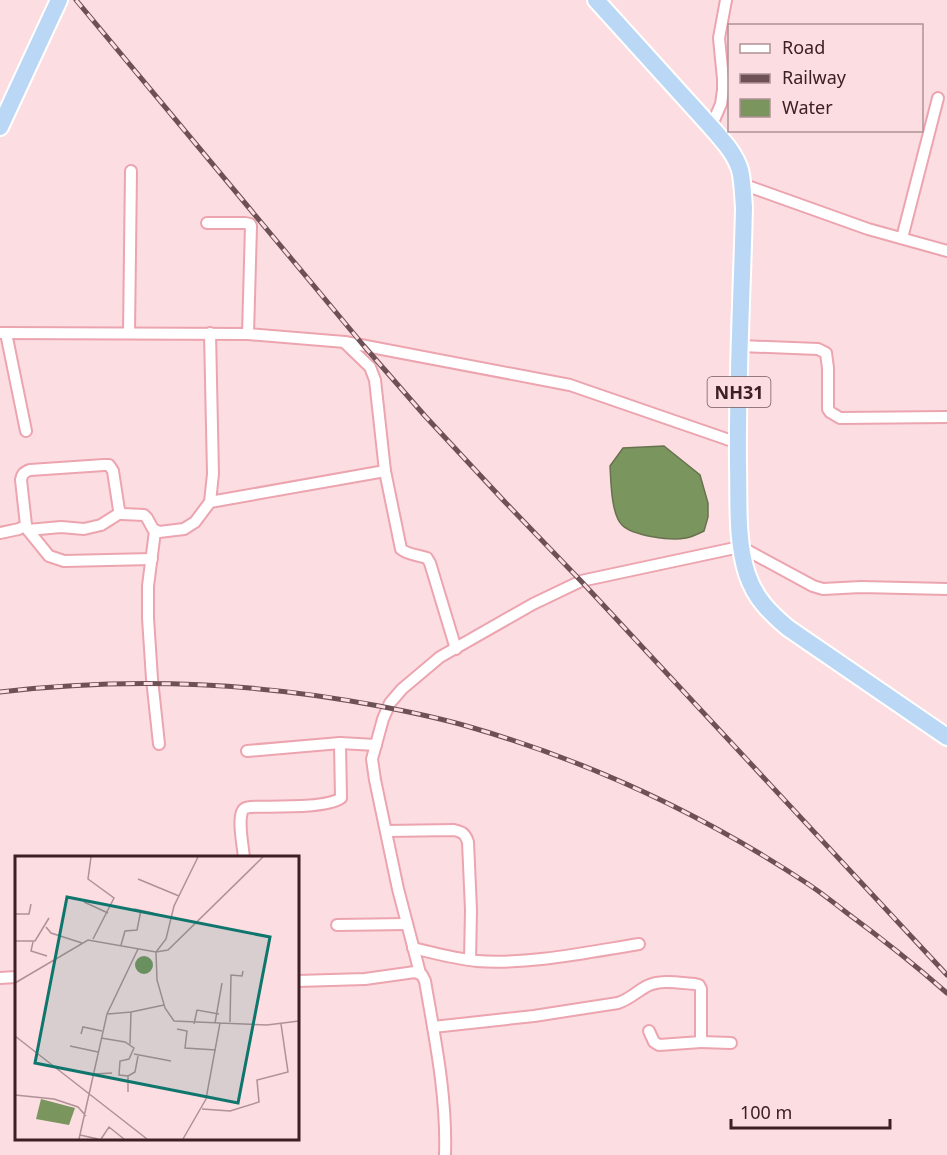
<svg xmlns="http://www.w3.org/2000/svg" width="947" height="1155" viewBox="0 0 947 1155" font-family="'Noto Sans',sans-serif">
	<style>
		.water { fill: #7b955f; stroke: #68724e; stroke-width: 1.5 }
		.lines { fill: none; stroke-linecap: round; stroke-linejoin: round }
		.minor-casing { stroke: #eca4af; stroke-width: 14 }
		.trunk-casing { stroke: #fff; stroke-width: 20 }
		.minor { stroke: #fff; stroke-width: 10 }
		.trunk { stroke: #bad8f6; stroke-width: 16 }
		.rail-casing { stroke: #6e5156; stroke-width: 5 }
		.rail { stroke: #fcdde1; stroke-width: 3; stroke-dasharray: 9; stroke-linecap: butt }
		.labels { text-anchor: middle; dominant-baseline: central; stroke-width: 6; stroke-linejoin: round; paint-order: stroke }
		.shield { fill: #fcdde1; stroke: #76595d; stroke-width: 1.5 }
		.shield-label { font-size: 18px; font-weight: bold; fill: #3c2025 }
		.inset-road { fill: none; stroke: #af9196; stroke-width: 1.5 }
		.view { fill: #0f766e; fill-opacity: 0.15; stroke: #0f766e; stroke-width: 3 }
		.inset-edge { fill: none; stroke: #3c2025; stroke-width: 3 }
	</style>
	<rect width="100%" height="100%" fill="#fcdde1"/>
	<path class="water" d="M 664,446 L 700,475 L 708,503 L 708,517 L 704,531 C 698,534 692,537 686,538 C 671,541 633,536 622,525 C 611,514 611,481 610,466 L 623,448 Z"/>
	<g class="lines">
		<g class="minor-casing">
			<g id="minor">
				<path d="M 711,127 L 721,104 L 723,90 L 723,79 L 719,38 L 726,0"/>
				<path d="M 742,184 L 868,229 L 947,251"/>
				<path d="M 207,223 L 245,223 L 250,224 L 251,226 L 248,334"/>
				<path d="M 902,238 L 938,98"/>
				<path d="M 0,333 L 248,334 L 345,342 L 570,385 L 738,443"/>
				<path d="M 6,333 L 26,431"/>
				<path d="M 129,333 L 131,171"/>
				<path d="M 740,346 L 818,349 L 826,353 L 828,368 L 828,409 L 830,412 L 840,418 L 947,417"/>
				<path d="M 385,471 L 401,549 C 408,555 419,555 427,558 L 430,563 L 456,649"/>
				<path d="M 210,502 L 385,471 L 375,380 L 370,367 L 345,343"/>
				<path d="M 26,525 L 28,530 L 49,556 L 64,561 L 152,559"/>
				<path d="M 28,530 L 61,527 L 84,529 L 101,525 L 120,513"/>
				<path d="M 155,531 L 148,586 L 148,618 L 152,679 L 159,744"/>
				<path d="M 0,533 L 19,529 L 26,525 L 21,480 C 22,474 24,472 30,470 L 104,465 L 109,465 L 113,471 L 119,510 L 122,514 L 144,515 L 147,518 L 153,529 L 159,532 L 184,529 L 195,522 L 210,502 L 213,474 L 210,333"/>
				<path d="M 247,751 L 340,743 L 376,745"/>
				<path d="M 386,831 L 454,830 C 462,832 465,833 468,842 L 471,910 L 470,960"/>
				<path d="M 244,858 C 243,846 238,823 242,812 C 244,807 246,808 250,807 C 271,806 325,809 341,798 L 340,743"/>
				<path d="M 337,925 L 407,924"/>
				<path d="M 413,948 C 434,953 456,959 477,961 C 527,965 589,952 639,944"/>
				<path d="M 420,973 L 398,889 L 375,780 L 372,759 L 383,719 L 390,703 L 402,689 L 440,657 L 533,604 L 581,581 L 735,548 L 741,547 L 813,586 L 823,589 L 861,587 L 947,589"/>
				<path d="M 0,978 L 16,977"/>
				<path d="M 297,981 L 365,979 L 415,972 L 422,975 L 425,981 C 435,1039 447,1096 445,1155"/>
				<path d="M 433,1027 L 534,1016 L 618,1003 C 630,999 636,992 647,986 C 661,979 680,983 695,984 L 699,985 L 701,989 L 701,1042 L 731,1043"/>
				<path d="M 649,1031 L 654,1042 L 659,1045 L 701,1042"/>
			</g>
		</g>
		<g class="trunk-casing">
			<g id="trunk">
				<path d="M 596,0 L 711,127 C 722,140 735,153 740,170 C 743,182 743,196 744,208 C 742,294 737,379 738,465 C 739,501 736,539 747,574 C 755,598 769,612 788,628 L 947,737"/>
				<path d="M 0,127 L 59,0"/>
			</g>
		</g>
		<use href="#minor" class="minor"/>
		<use href="#trunk" class="trunk"/>
		<g class="rail-casing">
			<g id="rail">
				<path d="M 76,0 L 364,346 L 425,416 L 504,501 L 581,581 L 947,975"/>
				<path d="M 0,692 C 127,677 254,682 379,706 C 410,712 440,718 470,727 C 588,761 702,814 805,882 C 819,891 833,902 847,913 C 881,938 915,965 947,993"/>
			</g>
		</g>
		<use href="#rail" class="rail"/>
	</g>
	<g class="labels">
		<rect class="shield" x="707.5" y="377" width="63" height="30" rx="4.5"/>
		<g class="shield-label">
			<text x="739" y="392">NH31</text>
		</g>
	</g>
	<g transform="translate(15 856)">
		<rect width="284" height="284" fill="#fcdde1"/>
		<path d="M120 109a9 9 0 1 1 18 0a9 9 0 1 1-18 0ZM 26,243 L 60,252 L 54,269 L 21,263 Z" fill="#7b955f"/>
		<path class="inset-road" d="M 76,1 L 73,23 L 99,42 L 78,83M 183,1 L 159,50 L 151,83 L 141,96 L 142,124 L 150,152 L 159,165 L 205,167M 123,23 L 164,40M 69,46 L 93,57M 119,53 L 138,57M 0,58 L 14,58 L 16,48M 31,71 L 36,77 L 67,87M 0,85 L 20,85 L 34,62M 18,86 L 16,95 L 32,100M 106,89 L 110,75 L 122,74 L 126,54M 0,127 L 73,84 L 141,96 L 153,94 L 248,1M 116,156 L 149,149M 93,158 L 116,156 L 115,188M 215,166 L 216,119 L 227,120 L 228,115M 200,167 L 207,127M 179,168 L 182,154 L 204,158M 162,173 L 172,175 L 170,192 L 201,194M 66,178 L 68,171 L 87,175M 0,180 L 132,283M 86,182 L 110,186 L 119,192 L 114,203 L 105,205 L 104,219 L 113,220 L 113,236M 55,190 L 83,196M 119,198 L 156,205M 79,218 L 97,217M 113,220 L 120,216 L 123,200M 0,239 L 39,243 L 63,251 L 71,260M 187,253 L 215,255 L 244,246 L 242,224 L 273,216 L 266,168M 65,279 L 83,283M 64,283 L 92,158 L 123,93M 86,283 L 94,271 L 109,283M 168,283 L 191,243 L 205,167 L 252,169 L 284,165"/>
		<path class="view" d="M 52,41 L 255,81 L 223,247 L 20,207 Z"/>
		<rect width="284" height="284" class="inset-edge"/>
	</g>
	<rect x="728" y="24" width="195" height="108" fill="#fcdde1" stroke="#af9196" stroke-width="1.5"/>
	<rect x="740" y="44" width="30" height="9" fill="#ffffff" stroke="#af9196" stroke-width="1.5"/>
	<text x="782" y="54" font-size="18" fill="#3c2025">Road</text>
	<rect x="740" y="74" width="30" height="9" fill="#6e5156" stroke="#af9196" stroke-width="1.5"/>
	<text x="782" y="84" font-size="18" fill="#3c2025">Railway</text>
	<rect x="740" y="99" width="30" height="18" fill="#7b955f" stroke="#af9196" stroke-width="1.5"/>
	<text x="782" y="114" font-size="18" fill="#3c2025">Water</text>
	<path d="M731 1119v9h159v-9" fill="none" stroke="#3c2025" stroke-width="3"/>
	<text x="740" y="1119" font-size="18" fill="#3c2025" stroke="#fcdde1" stroke-width="4.5" paint-order="stroke">100 m</text>
</svg>
